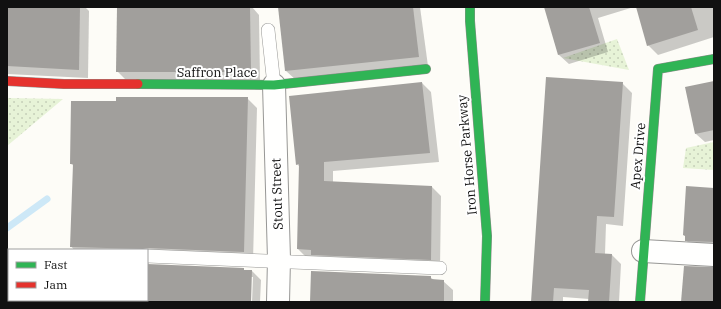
<svg xmlns="http://www.w3.org/2000/svg" width="721" height="309" viewBox="0 0 721 309" font-family="'IBM Plex Serif',serif">
	<style>
		.park { fill: url(#park-dots) }
		.shadow { fill: #0003 }
		.lines { fill: none; stroke-linecap: round; stroke-linejoin: round }
		.stream { stroke: #cde8f7; stroke-width: 7 }
		.building { fill: #a19f9c }
		.lane-casing { stroke: #979795; stroke-width: 14 }
		.street-casing { stroke: #979795; stroke-width: 24 }
		.fast-casing { stroke: #8e8d8b; stroke-width: 10 }
		.jam-casing { stroke: #8e8d8b; stroke-width: 10 }
		.lane { stroke: #fffffe; stroke-width: 13 }
		.street { stroke: #fffffe; stroke-width: 22 }
		.fast { stroke: #30b455; stroke-width: 9 }
		.jam { stroke: #e5322d; stroke-width: 9 }
		.labels { text-anchor: middle; dominant-baseline: central; stroke-width: 4; stroke-linejoin: round; paint-order: stroke }
		.street-label { font-size: 13px; fill: #111; stroke: #fff }
	</style>
	<defs>
		<pattern id="park-dots" width="8" height="8" patternUnits="userSpaceOnUse"><rect width="8" height="8" fill="#e7f3d7"/><path d="M2 2h.1M6 6h.1" fill="none" stroke="#c5cfb8" stroke-width="1.8" stroke-linecap="round"/></pattern>
	</defs>
	<rect width="100%" height="100%" fill="#fdfcf7"/>
	<g class="park">
		<path d="M 617,39 L 629,70 L 563,58 Z"/>
		<path d="M 7,98 L 63,99 L 7,146 Z"/>
		<path d="M 714,142 L 714,170 L 683,168 L 686,148 Z"/>
	</g>
	<g class="shadow">
		<path d="M 7,7 L 85,7 L 89,11 L 88,78 L 7,74 Z"/>
		<path d="M 118,7 L 252,7 L 259,15 L 260,81 L 127,81 L 117,71 Z"/>
		<path d="M 279,7 L 420,7 L 428,66 L 296,80 L 286,71 Z"/>
		<path d="M 545,7 L 634,7 L 598,18 L 608,52 L 569,64 L 559,55 Z"/>
		<path d="M 637,7 L 714,7 L 714,37 L 658,55 L 648,45 Z"/>
		<path d="M 714,82 L 714,140 L 705,142 L 696,134 Z"/>
		<path d="M 422,83 L 431,92 L 439,162 L 333,171 L 333,182 L 432,187 L 441,196 L 440,269 L 307,258 L 298,249 L 300,167 L 297,164 Z"/>
		<path d="M 622,83 L 632,93 L 623,226 L 606,224 L 605,254 L 612,255 L 621,264 L 619,302 L 589,302 L 589,299 L 563,297 L 563,302 L 532,302 Z"/>
		<path d="M 247,98 L 257,108 L 253,261 L 150,261 L 148,265 L 243,269 L 245,271 L 252,271 L 261,280 L 260,302 L 252,302 L 253,277 L 251,277 L 250,302 L 80,302 L 80,300 L 147,300 L 147,250 L 74,250 L 71,246 L 74,166 L 71,164 L 117,102 Z"/>
		<path d="M 714,189 L 714,250 L 694,249 L 686,240 Z"/>
		<path d="M 430,277 L 434,280 L 443,281 L 453,290 L 453,302 L 311,302 Z"/>
	</g>
	<g class="lines">
		<path class="stream" d="M 7,228 L 47,199"/>
	</g>
	<g class="building">
		<path d="M 7,7 L 80,7 L 79,70 L 7,66 Z"/>
		<path d="M 117,7 L 250,7 L 251,72 L 116,72 Z"/>
		<path d="M 278,7 L 413,7 L 419,57 L 285,71 Z"/>
		<path d="M 544,7 L 589,7 L 600,43 L 558,55 Z"/>
		<path d="M 636,7 L 691,7 L 698,30 L 647,46 Z"/>
		<path d="M 546,77 L 623,82 L 614,217 L 597,216 L 595,253 L 612,254 L 609,302 L 588,302 L 589,290 L 554,288 L 553,302 L 531,302 Z"/>
		<path d="M 714,81 L 714,130 L 695,134 L 685,87 Z"/>
		<path d="M 422,82 L 430,153 L 324,162 L 324,181 L 432,186 L 431,260 L 311,255 L 311,250 L 297,249 L 299,164 L 296,165 L 289,96 Z"/>
		<path d="M 116,97 L 248,97 L 244,252 L 147,248 L 143,249 L 70,247 L 73,164 L 70,164 L 71,101 L 116,101 Z"/>
		<path d="M 686,186 L 714,188 L 714,242 L 685,241 L 685,236 L 683,235 Z"/>
		<path d="M 147,264 L 244,268 L 244,270 L 252,270 L 251,302 L 147,302 Z"/>
		<path d="M 684,266 L 714,267 L 714,302 L 681,302 Z"/>
		<path d="M 311,271 L 431,276 L 431,279 L 444,280 L 444,302 L 310,302 Z"/>
	</g>
	<g class="lines">
		<g class="lane-casing">
			<g id="lane">
				<path d="M 268,30 L 274,85"/>
				<path d="M 147,256 L 440,268"/>
			</g>
		</g>
		<g class="street-casing">
			<g id="street">
				<path d="M 274,85 L 279,259 L 278,302"/>
				<path d="M 643,251 L 714,255"/>
			</g>
		</g>
		<g class="fast-casing">
			<g id="fast">
				<path d="M 470,7 L 470,21 L 487,236 L 485,302"/>
				<path d="M 138,84 L 274,85 L 426,69"/>
				<path d="M 640,302 L 658,69 L 714,59"/>
			</g>
		</g>
		<g class="jam-casing">
			<path id="jam" d="M 7,81 L 64,84 L 138,84"/>
		</g>
		<use href="#lane" class="lane"/>
		<use href="#street" class="street"/>
		<use href="#fast" class="fast"/>
		<use href="#jam" class="jam"/>
	</g>
	<g class="labels">
		<g class="street-label">
			<text x="217" y="72">Saffron Place</text>
			<text transform="translate(467 155) rotate(-95)">Iron Horse Parkway</text>
			<text transform="translate(638 156) rotate(-85)">Apex Drive</text>
			<text transform="translate(277 194) rotate(-92)">Stout Street</text>
		</g>
	</g>
	<rect width="721" height="309" fill="none" stroke="#111111" stroke-width="16"/>
	<rect x="8" y="249" width="140" height="52" fill="#ffffff" stroke="#a0a0a0"/>
	<rect x="16" y="262" width="20" height="6" fill="#30b455" stroke="#a0a0a0"/>
	<text x="44" y="269" font-size="12" fill="#111111">Fast</text>
	<rect x="16" y="282" width="20" height="6" fill="#e5322d" stroke="#a0a0a0"/>
	<text x="44" y="289" font-size="12" fill="#111111">Jam</text>
</svg>
